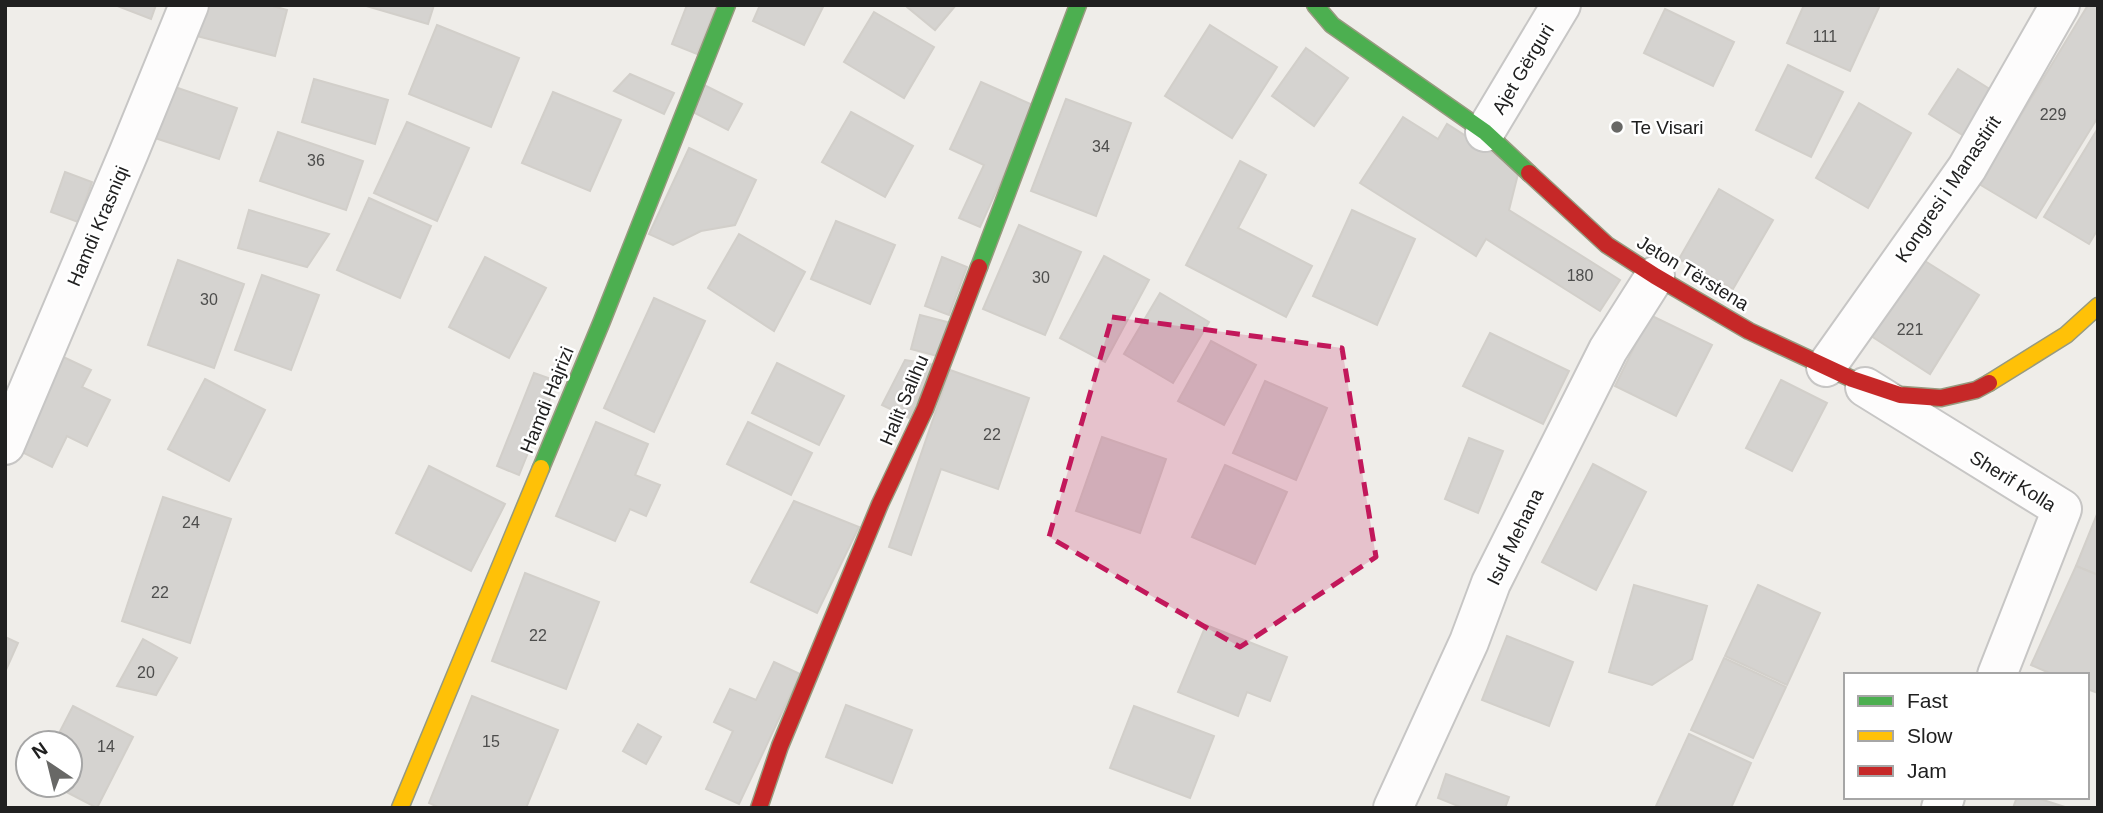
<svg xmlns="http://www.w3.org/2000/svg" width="2103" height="813" viewBox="0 0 2103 813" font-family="Arial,sans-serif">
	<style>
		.building { fill: #d5d3d0; stroke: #d2cfca; stroke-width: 2 }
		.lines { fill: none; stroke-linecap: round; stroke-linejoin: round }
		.street-casing { stroke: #c7c6c5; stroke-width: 42 }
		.fast-casing { stroke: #979a7f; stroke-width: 19 }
		.slow-casing { stroke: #979a7f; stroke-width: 19 }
		.jam-casing { stroke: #979a7f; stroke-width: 19 }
		.street { stroke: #fdfcfc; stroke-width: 38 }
		.fast { stroke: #4caf50; stroke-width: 16 }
		.slow { stroke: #ffc107; stroke-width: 16 }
		.jam { stroke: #c62828; stroke-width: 16 }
		.marked { fill: #c2185b; fill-opacity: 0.2; stroke: #c2185b; stroke-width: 5; stroke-dasharray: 14 9; stroke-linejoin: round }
		.poi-dot { fill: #686866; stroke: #fff; stroke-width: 2.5 }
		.labels { text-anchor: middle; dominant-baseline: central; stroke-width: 5; stroke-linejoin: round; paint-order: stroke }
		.number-label { font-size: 16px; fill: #4d4d4c }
		.street-label { font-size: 19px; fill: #202020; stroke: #fff }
		.poi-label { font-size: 19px; fill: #202020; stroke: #fff; text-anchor: start }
	</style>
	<rect width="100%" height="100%" fill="#efede9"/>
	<g class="building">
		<path d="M 115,5 L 156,5 L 151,19 Z"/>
		<path d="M 201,5 L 269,5 L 287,10 L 275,56 L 193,35 Z"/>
		<path d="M 363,5 L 434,5 L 428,24 Z"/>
		<path d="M 687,5 L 717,5 L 697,54 L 672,44 Z"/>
		<path d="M 760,5 L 824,5 L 804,45 L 753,21 Z"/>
		<path d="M 908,5 L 956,5 L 935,30 L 907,7 Z"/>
		<path d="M 1804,5 L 1880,5 L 1850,71 L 1787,43 Z"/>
		<path d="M 2088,5 L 2098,5 L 2098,117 L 2036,218 L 1979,184 Z"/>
		<path d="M 1665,9 L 1734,42 L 1713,86 L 1644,53 Z"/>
		<path d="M 874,12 L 934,47 L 904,98 L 844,62 Z"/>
		<path d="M 437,25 L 519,58 L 491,127 L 409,94 Z"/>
		<path d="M 1210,25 L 1277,67 L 1232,138 L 1165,96 Z"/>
		<path d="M 1306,48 L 1348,78 L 1314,126 L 1272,96 Z"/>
		<path d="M 1788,65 L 1843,92 L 1811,157 L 1756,130 Z"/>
		<path d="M 1958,69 L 1996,93 L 1967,138 L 1929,114 Z"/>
		<path d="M 630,74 L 674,93 L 664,114 L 614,91 Z"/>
		<path d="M 314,79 L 388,100 L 375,144 L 302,122 Z"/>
		<path d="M 981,82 L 1035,106 L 980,227 L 959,218 L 984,165 L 950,149 Z"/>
		<path d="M 166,84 L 237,108 L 219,159 L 149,136 Z"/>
		<path d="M 704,85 L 742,104 L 728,130 L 691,111 Z"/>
		<path d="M 553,92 L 621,120 L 590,191 L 522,163 Z"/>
		<path d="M 1066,99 L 1131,123 L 1096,216 L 1031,191 Z"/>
		<path d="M 1859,103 L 1911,133 L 1868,208 L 1816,178 Z"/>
		<path d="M 851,112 L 913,146 L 885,197 L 822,162 Z"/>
		<path d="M 1403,117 L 1438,139 L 1447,124 L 1519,170 L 1509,210 L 1620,280 L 1600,311 L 1486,239 L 1476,256 L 1360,183 Z"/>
		<path d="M 407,122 L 469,148 L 437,221 L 374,193 Z"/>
		<path d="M 2098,128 L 2098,229 L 2089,244 L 2044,217 Z"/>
		<path d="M 278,132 L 363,161 L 346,210 L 260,181 Z"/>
		<path d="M 689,148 L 756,180 L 735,225 L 701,231 L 673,245 L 649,234 Z"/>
		<path d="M 1240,161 L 1266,175 L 1238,228 L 1312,266 L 1286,317 L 1186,265 Z"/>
		<path d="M 65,172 L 92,182 L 78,222 L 51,212 Z"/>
		<path d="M 1719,189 L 1773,220 L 1733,289 L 1679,259 Z"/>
		<path d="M 369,198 L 431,226 L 400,298 L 337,270 Z"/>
		<path d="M 249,210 L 329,234 L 307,267 L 238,248 Z"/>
		<path d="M 1352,210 L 1415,239 L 1377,325 L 1313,296 Z"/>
		<path d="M 836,221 L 895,245 L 870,304 L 811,279 Z"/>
		<path d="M 1019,225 L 1081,252 L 1045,335 L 983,309 Z"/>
		<path d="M 739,234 L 805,272 L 774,331 L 708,288 Z"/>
		<path d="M 1104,256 L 1149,280 L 1105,362 L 1060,338 Z"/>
		<path d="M 1917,256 L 1979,295 L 1930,374 L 1868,334 Z"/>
		<path d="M 485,257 L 546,288 L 509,358 L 449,327 Z"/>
		<path d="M 942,257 L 967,267 L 949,315 L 925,306 Z"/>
		<path d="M 178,260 L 244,284 L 214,368 L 148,345 Z"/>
		<path d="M 262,275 L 319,295 L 291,370 L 235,350 Z"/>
		<path d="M 1160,293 L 1209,322 L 1173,383 L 1124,354 Z"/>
		<path d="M 654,298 L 705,321 L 654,432 L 604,408 Z"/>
		<path d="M 920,315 L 951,323 L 941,357 L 911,349 Z"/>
		<path d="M 1650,315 L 1712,345 L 1676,416 L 1615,386 Z"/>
		<path d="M 1490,333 L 1569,371 L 1543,424 L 1463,386 Z"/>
		<path d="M 1211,341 L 1256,365 L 1224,425 L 1178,401 Z"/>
		<path d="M 59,355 L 91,370 L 82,387 L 110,400 L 87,446 L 67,436 L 52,467 L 14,448 Z"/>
		<path d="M 905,360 L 935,365 L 909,418 L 882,405 Z"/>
		<path d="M 777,363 L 844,396 L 819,445 L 752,413 Z"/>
		<path d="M 950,370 L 1029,398 L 998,489 L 941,469 L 911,555 L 889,547 Z"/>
		<path d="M 534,373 L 557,381 L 519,475 L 497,466 Z"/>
		<path d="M 205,379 L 265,410 L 229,481 L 168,449 Z"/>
		<path d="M 1781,380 L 1827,403 L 1792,471 L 1746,448 Z"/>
		<path d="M 1265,381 L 1327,408 L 1296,480 L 1233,453 Z"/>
		<path d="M 596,422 L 648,444 L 635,475 L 660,485 L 646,516 L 630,509 L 615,541 L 556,516 Z"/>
		<path d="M 748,422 L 812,453 L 791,495 L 727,464 Z"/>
		<path d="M 1102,437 L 1166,459 L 1140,533 L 1076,511 Z"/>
		<path d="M 1469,438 L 1503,451 L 1478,513 L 1445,499 Z"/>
		<path d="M 1593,464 L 1646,492 L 1596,590 L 1542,562 Z"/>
		<path d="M 1225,465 L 1287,492 L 1255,564 L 1192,537 Z"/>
		<path d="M 429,466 L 505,504 L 471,571 L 396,533 Z"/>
		<path d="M 163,497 L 231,519 L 190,643 L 122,621 Z"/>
		<path d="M 794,501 L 859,527 L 817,613 L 751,582 Z"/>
		<path d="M 2098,512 L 2098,575 L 2076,566 Z"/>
		<path d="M 2076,566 L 2098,575 L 2098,693 L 2087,689 L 2087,675 L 2054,675 L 2031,665 Z"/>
		<path d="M 525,573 L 599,602 L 566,689 L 492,661 Z"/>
		<path d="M 1634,585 L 1707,606 L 1692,659 L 1652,685 L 1609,672 Z"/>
		<path d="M 1758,585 L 1820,613 L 1787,685 L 1725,656 Z"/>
		<path d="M 1206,625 L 1287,657 L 1270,701 L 1247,692 L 1238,716 L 1178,692 Z"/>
		<path d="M 1507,636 L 1573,662 L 1549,726 L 1482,700 Z"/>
		<path d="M 5,637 L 18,643 L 5,672 Z"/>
		<path d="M 143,639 L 177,658 L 156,695 L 117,686 Z"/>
		<path d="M 1724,658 L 1786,687 L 1753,758 L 1691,730 Z"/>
		<path d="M 774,662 L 800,674 L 739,804 L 706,789 L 733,731 L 714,722 L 730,689 L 756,700 Z"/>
		<path d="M 472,696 L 558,730 L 526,808 L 440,808 L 429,803 Z"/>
		<path d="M 846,705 L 912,730 L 892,783 L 826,757 Z"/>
		<path d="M 73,706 L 133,737 L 97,808 L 53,785 L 70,785 L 70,743 L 54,743 Z"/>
		<path d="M 1134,706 L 1214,736 L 1190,798 L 1110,768 Z"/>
		<path d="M 638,724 L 661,737 L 646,764 L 623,751 Z"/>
		<path d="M 1689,734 L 1751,763 L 1731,808 L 1656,806 Z"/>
		<path d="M 1446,774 L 1509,797 L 1505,808 L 1463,808 L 1438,798 Z"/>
		<path d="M 2017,797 L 2034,797 L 2068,808 L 2013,808 Z"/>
	</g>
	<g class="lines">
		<g class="street-casing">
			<g id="street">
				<path d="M 1485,132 L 1561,5"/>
				<path d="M 1826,367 L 1967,168 L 2060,5"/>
				<path d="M 1865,387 L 2062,509 L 1997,675"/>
				<path d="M 5,445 L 129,152 L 189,5"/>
				<path d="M 1393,808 L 1469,642 L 1491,583 L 1608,350 L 1655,276"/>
				<path d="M 1941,808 L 1945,797"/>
			</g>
		</g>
		<g class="fast-casing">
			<g id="fast">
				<path d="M 1315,5 L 1332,25 L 1485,132 L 1529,173"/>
				<path d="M 979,267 L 1078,5"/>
				<path d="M 541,468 L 602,321 L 727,5"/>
			</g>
		</g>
		<g class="slow-casing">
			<g id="slow">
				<path d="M 1989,383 L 2066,335 L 2098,306"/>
				<path d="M 400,808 L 541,468"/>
			</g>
		</g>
		<g class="jam-casing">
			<g id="jam">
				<path d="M 1529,173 L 1607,245 L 1655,276 L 1749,331 L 1852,379 L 1900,395 L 1941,398 L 1976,390 L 1989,383"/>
				<path d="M 759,808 L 780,746 L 880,504 L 925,409 L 979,267"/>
			</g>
		</g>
		<use href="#street" class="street"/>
		<use href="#fast" class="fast"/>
		<use href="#slow" class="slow"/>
		<use href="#jam" class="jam"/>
	</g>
	<path class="marked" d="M 1112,317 L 1342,348 L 1376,557 L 1240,647 L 1049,537 Z"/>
	<circle class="poi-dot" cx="1617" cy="127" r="7"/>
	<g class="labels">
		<g class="number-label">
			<text x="1825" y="36">111</text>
			<text x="2053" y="114">229</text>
			<text x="1101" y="146">34</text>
			<text x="316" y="160">36</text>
			<text x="1580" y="275">180</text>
			<text x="1041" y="277">30</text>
			<text x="209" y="299">30</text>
			<text x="1910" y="329">221</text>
			<text x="992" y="434">22</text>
			<text x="191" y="522">24</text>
			<text x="160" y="592">22</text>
			<text x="538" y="635">22</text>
			<text x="146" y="672">20</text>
			<text x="491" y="741">15</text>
			<text x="106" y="746">14</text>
		</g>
		<g class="street-label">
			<text transform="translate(1523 69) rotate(-59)">Ajet Gërguri</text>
			<text transform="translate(1948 189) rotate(-56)">Kongresi i Manastirit</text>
			<text transform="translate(98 226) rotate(-67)">Hamdi Krasniqi</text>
			<text transform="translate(1693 273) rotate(31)">Jeton Tërstena</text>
			<text transform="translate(547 400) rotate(-68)">Hamdi Hajrizi</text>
			<text transform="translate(904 400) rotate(-67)">Halit Salihu</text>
			<text transform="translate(2013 481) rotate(32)">Sherif Kolla</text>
			<text transform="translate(1515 537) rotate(-64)">Isuf Mehana</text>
		</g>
		<g class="poi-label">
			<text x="1631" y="127">Te Visari</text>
		</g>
	</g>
	<rect width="2103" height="813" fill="none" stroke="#202020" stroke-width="14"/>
	<rect x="1844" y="673" width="245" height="126" fill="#ffffff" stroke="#a6a6a6" stroke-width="2"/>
	<rect x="1858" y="696" width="35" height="10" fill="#4caf50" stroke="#a6a6a6" stroke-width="2"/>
	<text x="1907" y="708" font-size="21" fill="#202020">Fast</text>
	<rect x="1858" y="731" width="35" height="10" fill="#ffc107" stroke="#a6a6a6" stroke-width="2"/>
	<text x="1907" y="743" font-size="21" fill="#202020">Slow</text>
	<rect x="1858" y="766" width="35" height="10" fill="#c62828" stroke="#a6a6a6" stroke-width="2"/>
	<text x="1907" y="778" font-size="21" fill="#202020">Jam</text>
	<g transform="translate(49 764) rotate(325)"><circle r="33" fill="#ffffff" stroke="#a6a6a6" stroke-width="2"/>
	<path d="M0-5L12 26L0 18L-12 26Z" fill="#686866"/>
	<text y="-10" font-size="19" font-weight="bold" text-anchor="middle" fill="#202020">N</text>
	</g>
</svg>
